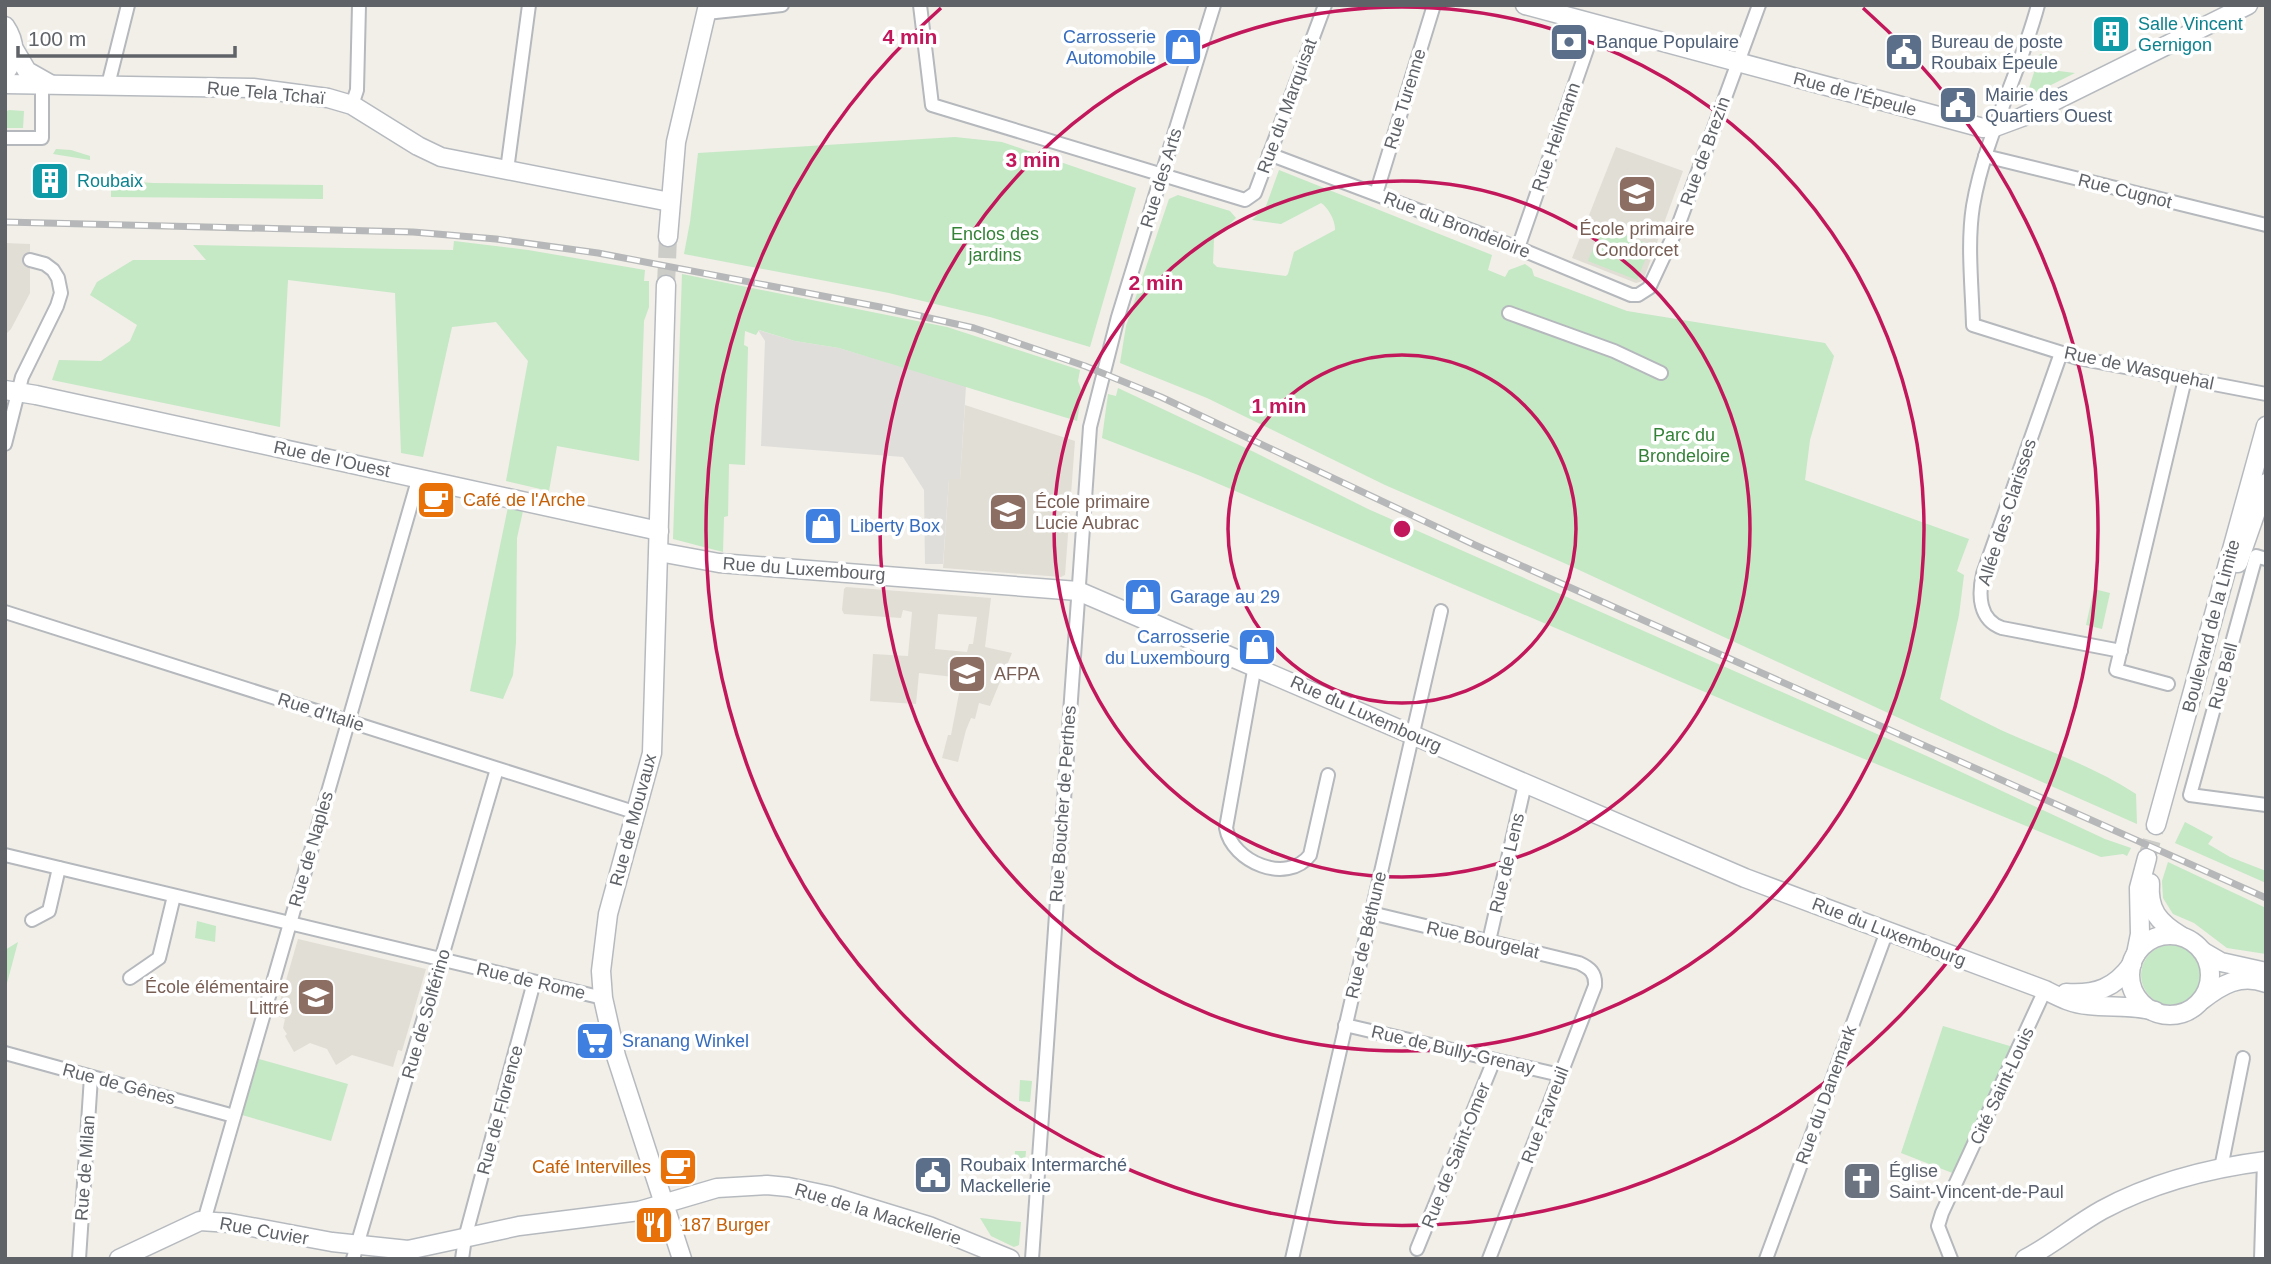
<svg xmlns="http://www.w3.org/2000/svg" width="2271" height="1264" viewBox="0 0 2271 1264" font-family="Arial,sans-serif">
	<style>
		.industrial { fill: #e0deda }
		.education { fill: #e1ded6; fill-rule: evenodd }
		.green { fill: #c5e8c5 }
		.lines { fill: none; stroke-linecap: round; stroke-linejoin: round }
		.secondary-tunnel { stroke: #ccccc8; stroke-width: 18; stroke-dasharray: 18 9; stroke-linecap: butt }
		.street-casing { stroke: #b5b8bc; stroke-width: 16 }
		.secondary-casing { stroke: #b6babf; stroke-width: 21 }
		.street { stroke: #fff; stroke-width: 12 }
		.secondary { stroke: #fff; stroke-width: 18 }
		.rail-casing { stroke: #b6b7b8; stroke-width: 7 }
		.rail { stroke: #fff; stroke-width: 4.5; stroke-dasharray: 13; stroke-linecap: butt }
		.ring { fill: none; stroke: #c2185b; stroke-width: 3.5 }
		.labels { text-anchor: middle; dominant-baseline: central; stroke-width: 7; stroke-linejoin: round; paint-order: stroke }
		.culture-label { font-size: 18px; fill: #0d838f; stroke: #fff; text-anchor: start }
		.shop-label { font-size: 18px; fill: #366cbe; stroke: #fff; text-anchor: start }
		.service-label { font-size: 18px; fill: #4e5e75; stroke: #fff; text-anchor: start }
		.street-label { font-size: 18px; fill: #5f6368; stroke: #fff }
		.education-label { font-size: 18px; fill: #785e54; stroke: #fff; text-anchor: start }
		.park-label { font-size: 18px; fill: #348238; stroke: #fff }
		.food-label { font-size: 18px; fill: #c56008; stroke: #fff; text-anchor: start }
		.worship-label { font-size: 18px; fill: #5b616d; stroke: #fff; text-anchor: start }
		.centre { fill: #c2185b; stroke: #fff; stroke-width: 3.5 }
		.ring-label { font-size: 21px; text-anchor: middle; font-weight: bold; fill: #c2185b; stroke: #fff; stroke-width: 7; stroke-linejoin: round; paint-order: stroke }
	</style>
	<rect width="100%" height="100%" fill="#f1efe8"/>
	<path class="industrial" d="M 758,330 L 795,341 L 839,348 L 966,386 L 960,480 L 949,479 L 943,564 L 925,564 L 924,490 L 903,457 L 761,446 L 765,341 Z"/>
	<g class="education">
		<path d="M 1616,147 L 1683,171 L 1643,281 L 1636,283 L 1572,258 Z"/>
		<path d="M 5,243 L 30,244 L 30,293 L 11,329 L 5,335 Z"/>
		<path d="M 965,405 L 1075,441 L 1065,575 L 1061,577 L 943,568 L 949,479 L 960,479 Z"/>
		<path d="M 846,587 L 991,598 L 985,647 L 1012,653 L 990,706 L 979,703 L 975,719 L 971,718 L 966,730 L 958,762 L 942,758 L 948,735 L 951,735 L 962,678 L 919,673 L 916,704 L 870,701 L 873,654 L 908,656 L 912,612 L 903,610 L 901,618 L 844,614 L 842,610 L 844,589 ZM 938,614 L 977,617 L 973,644 L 969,644 L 967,652 L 935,649 Z"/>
		<path d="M 298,939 L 426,969 L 402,1051 L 398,1050 L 393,1067 L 352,1055 L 336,1065 L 327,1049 L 310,1043 L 294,1052 L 285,1036 L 287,1034 L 283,1028 L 285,1019 L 276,1015 Z"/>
	</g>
	<g class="green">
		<path d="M 2040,54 L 2051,56 L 2059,71 L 2075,73 L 2035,93 L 2029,88 Z"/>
		<path d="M 9,110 L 24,111 L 23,128 L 5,128 L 5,112 Z"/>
		<path d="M 955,137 L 1002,142 L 1136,188 L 1090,347 L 990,317 L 889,293 L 684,254 L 690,222 L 698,153 Z"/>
		<path d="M 56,149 L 71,150 L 90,156 L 90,160 L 53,154 Z"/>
		<path d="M 1279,170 L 1492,255 L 1488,270 L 1505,277 L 1509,270 L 1525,264 L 1532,269 L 1534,276 L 1627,311 L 1825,343 L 1834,356 L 1810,440 L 1805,480 L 1969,539 L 1957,571 L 1964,575 L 1959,615 L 1940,699 C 1961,710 1982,721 2003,731 C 2048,751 2095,767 2136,794 L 2137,824 L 1925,730 L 1564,563 L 1385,485 L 1207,398 L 1120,363 L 1126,326 L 1169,199 L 1178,195 L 1230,211 L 1236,218 L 1214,239 L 1213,263 L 1217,267 L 1286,276 L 1288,274 L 1294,252 L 1335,230 C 1336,222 1328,207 1321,203 L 1281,224 L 1252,220 L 1266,206 Z"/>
		<path d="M 111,180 L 153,183 L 323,185 L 323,199 L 111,197 Z"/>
		<path d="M 1602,226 L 1651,245 L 1637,280 L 1588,261 Z"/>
		<path d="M 454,241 L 528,250 L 645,270 L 644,281 L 649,281 L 649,307 L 644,321 L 639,461 L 557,446 L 549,491 L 506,481 L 528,361 L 496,322 L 452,327 L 423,457 L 401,453 L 395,293 L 288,280 L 280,427 L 52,380 L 59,360 L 101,361 L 130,341 L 137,325 L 90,295 L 97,282 L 133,260 L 206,260 L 193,245 L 453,250 Z"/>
		<path d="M 682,274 L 947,327 L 1080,370 L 1078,381 L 1082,392 L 1077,421 L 839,348 L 795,341 L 759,330 L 756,335 L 745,331 L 744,345 L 748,347 L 745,465 L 729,464 L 728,516 L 724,517 L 723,552 L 673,539 Z"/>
		<path d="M 1118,388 L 1254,452 L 1368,509 L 1929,757 L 2105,839 L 2131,848 L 2127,856 L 2123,854 L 2101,857 L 1775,722 L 1198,475 L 1102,438 L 1108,394 L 1116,396 Z"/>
		<path d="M 508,507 L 523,511 L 517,538 L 516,643 L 513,675 L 503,699 L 470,691 Z"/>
		<path d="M 2094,589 L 2110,593 L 2102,629 L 2086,625 Z"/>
		<path d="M 2185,822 L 2213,837 L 2208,844 L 2230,857 L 2266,871 L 2266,883 L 2175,843 Z"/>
		<path d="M 2168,862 L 2266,908 L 2266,954 L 2227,948 L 2194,923 L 2173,914 L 2163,898 L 2162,881 Z"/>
		<path d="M 197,921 L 216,926 L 215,942 L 195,938 Z"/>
		<path d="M 18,942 L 6,987 L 5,987 L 5,950 Z"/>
		<circle cx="2171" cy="975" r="30"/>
		<path d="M 1943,1026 L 2013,1047 L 1955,1174 L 1901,1153 Z"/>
		<path d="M 259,1059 L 348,1084 L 331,1141 L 242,1115 Z"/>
		<path d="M 1020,1080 L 1032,1081 L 1030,1102 L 1019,1101 Z"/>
		<path d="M 1015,1151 L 1026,1151 L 1024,1172 L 1014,1172 Z"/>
		<path d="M 980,1218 L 1021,1222 L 1019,1245 L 1014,1247 L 991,1236 Z"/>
	</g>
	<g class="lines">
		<g class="secondary-tunnel">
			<path d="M 666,285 L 668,237"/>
			<path d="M 2147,858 L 2156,825"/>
		</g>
		<g class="street-casing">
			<g id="street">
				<path d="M 920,5 L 932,105 L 1245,200 L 1255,193 L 1325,5"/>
				<path d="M 2038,5 C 2020,73 1985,136 1973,206 C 1967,244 1972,286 1973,325 L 2078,358 L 2266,394"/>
				<path d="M 706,13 L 782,5"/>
				<path d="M 108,85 L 128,5"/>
				<path d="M 352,105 L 357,90 L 359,5"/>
				<path d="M 5,138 L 42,138 L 42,81"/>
				<path d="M 1269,154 L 1518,248 L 1631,295 L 1638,295 L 1649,288 L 1678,226 L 1759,5"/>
				<path d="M 1985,156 L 2266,225"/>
				<path d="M 507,170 L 529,5"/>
				<path d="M 1376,194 L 1434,5"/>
				<path d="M 1518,248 L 1595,26"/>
				<path d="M 1509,313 L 1614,351 L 1661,373"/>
				<path d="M 2061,353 L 1983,574 C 1978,595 1979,620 2002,628 L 2121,651"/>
				<path d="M 5,444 L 22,377 L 57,306 L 61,293 L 58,278 L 53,270 L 45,264 L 30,260"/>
				<path d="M 2266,559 L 2256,556 L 2190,795 L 2266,805"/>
				<path d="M 5,612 L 637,813"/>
				<path d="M 1255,665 L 1226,828 C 1232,862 1287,885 1310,855 L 1328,775"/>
				<path d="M 2168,684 L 2116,670 L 2185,379"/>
				<path d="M 5,855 L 603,998"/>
				<path d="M 1371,913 L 1579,963 C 1590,968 1596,973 1595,986 L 1489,1259"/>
				<path d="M 32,920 L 49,911 L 59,868"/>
				<path d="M 1489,941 L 1525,784"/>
				<path d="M 130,978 L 159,958 L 174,896"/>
				<path d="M 1345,1025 L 1560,1075"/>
				<path d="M 5,1053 L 234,1116"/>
				<path d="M 2221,1168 L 2243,1058"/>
				<path d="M 204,1221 L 419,477"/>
				<path d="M 1417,1249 L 1494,1060"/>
				<path d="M 79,1259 L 91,1077"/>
				<path d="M 353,1259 L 497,769"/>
				<path d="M 462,1259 L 465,1238 L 534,982"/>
				<path d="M 1032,1259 L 1090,427 L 1118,317 L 1214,5"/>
				<path d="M 1292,1259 L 1441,611"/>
				<path d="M 1766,1259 L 1887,931"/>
				<path d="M 1951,1259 L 1938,1226 L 1942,1213 L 2045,990"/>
				<path d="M 2261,1259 L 2264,1161"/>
			</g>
		</g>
		<g class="secondary-casing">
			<g id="secondary">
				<path d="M 1525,5 L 1983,128 L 1995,127 L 2022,117 L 2248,5"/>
				<path d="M 5,26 C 16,42 16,58 5,73"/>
				<path d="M 14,49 L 27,71 L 50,84"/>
				<path d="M 5,84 L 253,88 L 328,98 L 352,105 L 418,146 L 441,157 L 670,202"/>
				<path d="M 668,237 L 676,142 L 708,5"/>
				<path d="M 666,285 L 652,753 L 608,914 L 601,971 L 603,998 L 616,1056 L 682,1259"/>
				<path d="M 5,390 L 36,395 L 659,531"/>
				<path d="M 659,552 L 719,563 L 1078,591 L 1745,878 L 2045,990 C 2059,997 2072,1004 2088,1005 C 2112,1008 2129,1004 2155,1011"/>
				<path d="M 2238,563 L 2266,483"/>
				<path d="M 2156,825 L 2266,426"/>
				<path d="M 2150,883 C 2148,910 2158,922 2181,936"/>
				<circle cx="2170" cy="975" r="40"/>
				<path d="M 2202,951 L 2221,962 L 2266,972"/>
				<path d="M 2136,954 L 2140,934 L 2139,888 L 2147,858"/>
				<path d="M 2066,993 C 2096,995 2115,988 2132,964"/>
				<path d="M 2202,1000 C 2221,985 2241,973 2266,983"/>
				<path d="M 119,1259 L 200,1221 L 230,1223 L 332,1242 L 408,1250 L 519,1226 L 639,1211 L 717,1188 L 767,1185 L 788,1187 L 831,1196 L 929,1226 L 1010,1259"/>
				<path d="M 2025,1259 C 2052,1245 2075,1225 2102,1210 C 2152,1183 2210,1168 2266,1161"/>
			</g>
		</g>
		<use href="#street" class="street"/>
		<use href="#secondary" class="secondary"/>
		<g class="rail-casing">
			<path id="rail" d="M 5,222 L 413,232 L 496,239 L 598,253 L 880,307 L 974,328 L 1085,366 L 1161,397 L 1475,545 L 2266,898"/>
		</g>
		<use href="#rail" class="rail"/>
	</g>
	<g class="ring">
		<circle cx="1402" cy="529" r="174"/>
		<circle cx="1402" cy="529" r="348"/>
		<circle cx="1402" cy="529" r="522"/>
		<path d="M1863 8A696 696 0 1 1 941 8"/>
	</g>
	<defs>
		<g id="building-square" transform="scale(2.0125)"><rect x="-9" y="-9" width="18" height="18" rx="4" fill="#0f9aa8" stroke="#fff"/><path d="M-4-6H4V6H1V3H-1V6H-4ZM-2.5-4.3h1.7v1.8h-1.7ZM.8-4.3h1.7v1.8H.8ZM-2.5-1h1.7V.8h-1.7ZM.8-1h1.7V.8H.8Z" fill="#fff"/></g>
		<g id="bank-square" transform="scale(2.0125)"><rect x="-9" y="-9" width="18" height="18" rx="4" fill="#5c6f8a" stroke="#fff"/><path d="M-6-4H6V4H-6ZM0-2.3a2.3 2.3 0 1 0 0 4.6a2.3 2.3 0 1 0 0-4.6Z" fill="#fff"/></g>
		<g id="shop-square" transform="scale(2.0125)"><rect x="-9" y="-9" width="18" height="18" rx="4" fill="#3f7fe0" stroke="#fff"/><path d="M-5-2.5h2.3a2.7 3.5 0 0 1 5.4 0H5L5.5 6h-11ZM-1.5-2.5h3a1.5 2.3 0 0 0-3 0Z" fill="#fff"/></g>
		<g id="civic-square" transform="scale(2.0125)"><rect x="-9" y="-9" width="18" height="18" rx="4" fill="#5c6f8a" stroke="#fff"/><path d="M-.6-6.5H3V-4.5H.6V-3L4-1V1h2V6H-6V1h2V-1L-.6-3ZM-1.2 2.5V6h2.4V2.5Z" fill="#fff"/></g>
		<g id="school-square" transform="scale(2.0125)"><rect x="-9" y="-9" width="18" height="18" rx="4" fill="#8d6e63" stroke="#fff"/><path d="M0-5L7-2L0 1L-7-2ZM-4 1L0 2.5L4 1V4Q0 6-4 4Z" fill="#fff"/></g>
		<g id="cafe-square" transform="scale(2.0125)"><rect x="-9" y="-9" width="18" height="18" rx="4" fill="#e8710a" stroke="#fff"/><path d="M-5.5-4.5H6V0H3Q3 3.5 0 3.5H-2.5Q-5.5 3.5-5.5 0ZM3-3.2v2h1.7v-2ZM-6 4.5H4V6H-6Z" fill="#fff"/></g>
		<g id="university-square" transform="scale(2.0125)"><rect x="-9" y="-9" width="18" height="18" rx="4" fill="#8d6e63" stroke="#fff"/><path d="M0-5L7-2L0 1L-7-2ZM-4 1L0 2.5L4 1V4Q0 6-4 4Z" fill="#fff"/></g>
		<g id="supermarket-square" transform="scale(2.0125)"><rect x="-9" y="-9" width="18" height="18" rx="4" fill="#3f7fe0" stroke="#fff"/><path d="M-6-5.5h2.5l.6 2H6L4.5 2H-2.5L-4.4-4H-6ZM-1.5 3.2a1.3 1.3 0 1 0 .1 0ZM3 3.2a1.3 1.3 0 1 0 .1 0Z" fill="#fff"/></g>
		<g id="church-square" transform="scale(2.0125)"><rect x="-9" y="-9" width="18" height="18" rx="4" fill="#6b7280" stroke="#fff"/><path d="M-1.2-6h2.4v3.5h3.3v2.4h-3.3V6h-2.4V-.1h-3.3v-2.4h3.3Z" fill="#fff"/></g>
		<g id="restaurant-square" transform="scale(2.0125)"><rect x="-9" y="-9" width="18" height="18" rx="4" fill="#e8710a" stroke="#fff"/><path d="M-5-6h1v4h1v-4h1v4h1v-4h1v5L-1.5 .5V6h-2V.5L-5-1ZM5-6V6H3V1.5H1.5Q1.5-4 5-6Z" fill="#fff"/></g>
	</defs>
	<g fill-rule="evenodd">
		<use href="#building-square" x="2111" y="34"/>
		<use href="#bank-square" x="1569" y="42"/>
		<use href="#shop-square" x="1183" y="47"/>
		<use href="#civic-square" x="1904" y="52"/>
		<use href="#civic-square" x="1958" y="105"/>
		<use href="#building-square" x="50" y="181"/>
		<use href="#school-square" x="1637" y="194"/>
		<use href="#cafe-square" x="436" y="500"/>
		<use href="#school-square" x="1008" y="512"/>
		<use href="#shop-square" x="823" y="526"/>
		<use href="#shop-square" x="1143" y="597"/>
		<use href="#shop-square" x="1257" y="647"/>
		<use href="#university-square" x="967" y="674"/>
		<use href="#school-square" x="316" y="997"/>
		<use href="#supermarket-square" x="595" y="1041"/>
		<use href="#cafe-square" x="678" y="1167"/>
		<use href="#civic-square" x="933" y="1175"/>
		<use href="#church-square" x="1862" y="1181"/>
		<use href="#restaurant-square" x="654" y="1225"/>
	</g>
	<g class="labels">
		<g class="culture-label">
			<text x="2138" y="24">Salle Vincent<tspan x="2138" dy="21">Gernigon</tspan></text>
			<text x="77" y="181">Roubaix</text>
		</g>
		<g class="shop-label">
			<text x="1156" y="37" text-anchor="end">Carrosserie<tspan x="1156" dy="21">Automobile</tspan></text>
			<text x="850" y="526">Liberty Box</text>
			<text x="1170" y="597">Garage au 29</text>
			<text x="1230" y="637" text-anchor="end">Carrosserie<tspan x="1230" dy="21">du Luxembourg</tspan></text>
			<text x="622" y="1041">Sranang Winkel</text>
		</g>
		<g class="service-label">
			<text x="1596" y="42">Banque Populaire</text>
			<text x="1931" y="42">Bureau de poste<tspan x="1931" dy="21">Roubaix Épeule</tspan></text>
			<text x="1985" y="95">Mairie des<tspan x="1985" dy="21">Quartiers Ouest</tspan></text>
			<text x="960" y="1165">Roubaix Intermarché<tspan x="960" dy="21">Mackellerie</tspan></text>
		</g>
		<g class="street-label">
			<text transform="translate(266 93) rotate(5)">Rue Tela Tchaï</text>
			<text transform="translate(1855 94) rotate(15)">Rue de l'Épeule</text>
			<text transform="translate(1405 99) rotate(-73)">Rue Turenne</text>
			<text transform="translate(1287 106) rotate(-70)">Rue du Marquisat</text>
			<text transform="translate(1556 137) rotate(-71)">Rue Heilmann</text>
			<text transform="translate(1705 151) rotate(-70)">Rue de Brezin</text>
			<text transform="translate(1161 178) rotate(-73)">Rue des Arts</text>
			<text transform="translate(2125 191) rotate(14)">Rue Cugnot</text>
			<text transform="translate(1457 225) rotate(21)">Rue du Brondeloire</text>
			<text transform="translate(2139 368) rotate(12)">Rue de Wasquehal</text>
			<text transform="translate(332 459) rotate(12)">Rue de l'Ouest</text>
			<text transform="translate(2007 512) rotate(-72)">Allée des Clarisses</text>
			<text transform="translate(804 569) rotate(4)">Rue du Luxembourg</text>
			<text transform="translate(2211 626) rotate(-75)">Boulevard de la Limite</text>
			<text transform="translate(2223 676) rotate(-75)">Rue Bell</text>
			<text transform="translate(321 712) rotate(18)">Rue d'Italie</text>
			<text transform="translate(1366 714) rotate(24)">Rue du Luxembourg</text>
			<text transform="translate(1063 804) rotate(-86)">Rue Boucher de Perthes</text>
			<text transform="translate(633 820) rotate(-75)">Rue de Mouvaux</text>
			<text transform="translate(311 849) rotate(-74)">Rue de Naples</text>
			<text transform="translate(1507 863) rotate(-77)">Rue de Lens</text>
			<text transform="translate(1889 932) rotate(21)">Rue du Luxembourg</text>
			<text transform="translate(1366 935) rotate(-77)">Rue de Béthune</text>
			<text transform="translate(1483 940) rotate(13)">Rue Bourgelat</text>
			<text transform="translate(531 981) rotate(13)">Rue de Rome</text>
			<text transform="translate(426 1014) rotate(-74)">Rue de Solférino</text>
			<text transform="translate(1453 1050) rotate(13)">Rue de Bully-Grenay</text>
			<text transform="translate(119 1084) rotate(15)">Rue de Gênes</text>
			<text transform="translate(2002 1086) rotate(-65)">Cité Saint-Louis</text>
			<text transform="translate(1826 1095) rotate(-70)">Rue du Danemark</text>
			<text transform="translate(500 1110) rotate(-75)">Rue de Florence</text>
			<text transform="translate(1545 1115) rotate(-69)">Rue Favreuil</text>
			<text transform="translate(1456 1155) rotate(-68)">Rue de Saint-Omer</text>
			<text transform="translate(85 1168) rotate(-86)">Rue de Milan</text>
			<text transform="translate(878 1214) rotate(17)">Rue de la Mackellerie</text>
			<text transform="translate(264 1231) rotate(10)">Rue Cuvier</text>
		</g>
		<g class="education-label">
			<text x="1637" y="229" text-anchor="middle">École primaire<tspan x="1637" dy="21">Condorcet</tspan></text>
			<text x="1035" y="502">École primaire<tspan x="1035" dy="21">Lucie Aubrac</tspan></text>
			<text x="994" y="674">AFPA</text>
			<text x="289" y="987" text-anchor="end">École élémentaire<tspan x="289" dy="21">Littré</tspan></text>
		</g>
		<g class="park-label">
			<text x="995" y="234">Enclos des<tspan x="995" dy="21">jardins</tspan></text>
			<text x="1684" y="435">Parc du<tspan x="1684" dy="21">Brondeloire</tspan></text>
		</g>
		<g class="food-label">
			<text x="463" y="500">Café de l'Arche</text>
			<text x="651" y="1167" text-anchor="end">Café Intervilles</text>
			<text x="681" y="1225">187 Burger</text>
		</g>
		<g class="worship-label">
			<text x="1889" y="1171">Église<tspan x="1889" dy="21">Saint-Vincent-de-Paul</tspan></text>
		</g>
	</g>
	<circle cx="1402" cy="529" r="10" class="centre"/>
	<g class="ring-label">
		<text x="910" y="44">4 min</text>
		<text x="1033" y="167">3 min</text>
		<text x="1156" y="290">2 min</text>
		<text x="1279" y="413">1 min</text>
	</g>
	<rect width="2271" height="1264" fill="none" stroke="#5f6368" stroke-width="14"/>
	<path d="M18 46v10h217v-10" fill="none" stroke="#5f6368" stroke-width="3.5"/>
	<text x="28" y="46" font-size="21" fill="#5f6368" stroke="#ffffff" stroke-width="5" paint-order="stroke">100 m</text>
</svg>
